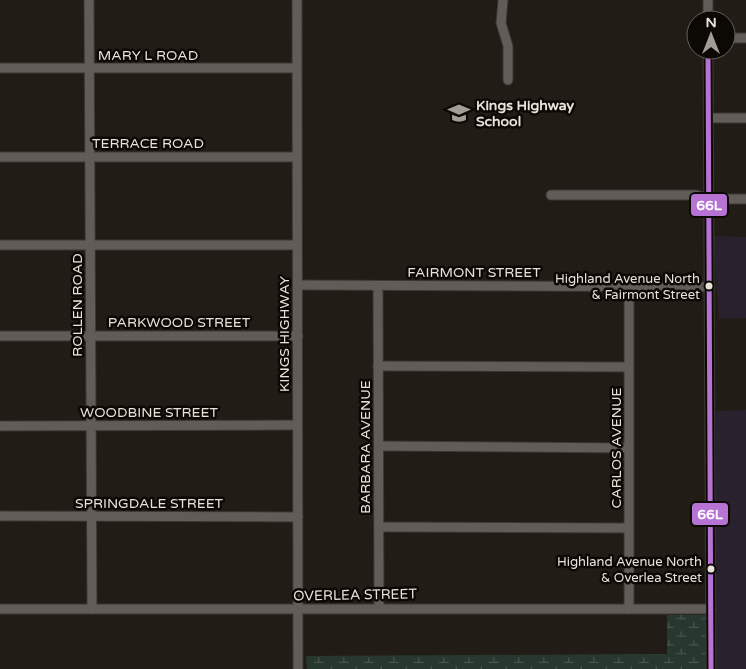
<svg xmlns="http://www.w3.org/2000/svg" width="746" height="669" viewBox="0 0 746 669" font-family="'Varela Round',sans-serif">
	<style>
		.commercial { fill: #29212d }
		.wetland { fill: url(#wetland-marsh) }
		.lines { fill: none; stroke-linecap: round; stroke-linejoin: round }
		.minor-casing { stroke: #3b3732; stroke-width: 11 }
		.minor { stroke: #615c57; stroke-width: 9 }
		.bus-1-casing { stroke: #0c0804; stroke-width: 9 }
		.bus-1 { stroke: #b673d3; stroke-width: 5 }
		.bus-dot { fill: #e9e2da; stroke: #0c0804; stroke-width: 2 }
		.labels { text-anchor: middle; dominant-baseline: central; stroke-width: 5; stroke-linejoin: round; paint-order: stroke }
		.bus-label { font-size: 13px; fill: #e9e2da; stroke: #0c0804; text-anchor: end }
		.street-label { font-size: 14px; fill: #e9e2da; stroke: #0c0804 }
		.poi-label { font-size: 14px; font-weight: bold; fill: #e9e2da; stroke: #0c0804; text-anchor: start }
		.line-badge { stroke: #0c0804; stroke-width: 2 }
		.badge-label { font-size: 14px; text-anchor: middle; font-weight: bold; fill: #fff }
	</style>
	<defs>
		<pattern id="wetland-marsh" width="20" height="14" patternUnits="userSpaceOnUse" patternTransform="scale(1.25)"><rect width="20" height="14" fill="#27392f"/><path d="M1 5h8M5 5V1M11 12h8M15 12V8" fill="none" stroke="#46554d"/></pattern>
	</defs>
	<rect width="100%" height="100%" fill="#221c16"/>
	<g class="commercial">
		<path d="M 713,236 L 746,237 L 746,318 L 719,319 Z"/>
		<path d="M 746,410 L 746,669 L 716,669 L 716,411 Z"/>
	</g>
	<path class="wetland" d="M 667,615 L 708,615 L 708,669 L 307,669 L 306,656 L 667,654 Z"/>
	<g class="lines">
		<g class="minor-casing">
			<g id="minor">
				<path d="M 89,0 L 92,609"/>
				<path d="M 297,0 L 298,669"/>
				<path d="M 503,0 L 501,23 L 508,46 L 508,80"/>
				<path d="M 708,0 L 708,20"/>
				<path d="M 726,38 L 746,38"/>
				<path d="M 708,50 L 711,669"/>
				<path d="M 0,68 L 296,68"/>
				<path d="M 709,118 L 746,118"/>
				<path d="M 0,157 L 296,157"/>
				<path d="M 551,195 L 696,195 L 710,199 L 746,199"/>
				<path d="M 0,245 L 297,245"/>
				<path d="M 298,285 L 710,287"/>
				<path d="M 378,286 L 379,608"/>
				<path d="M 629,287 L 629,609"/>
				<path d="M 0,336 L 298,336"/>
				<path d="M 378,366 L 629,367"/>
				<path d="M 0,426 L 297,425"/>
				<path d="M 379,446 L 629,448"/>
				<path d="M 0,516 L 298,517"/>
				<path d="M 379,527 L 629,528"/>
				<path d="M 0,609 L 711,609"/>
			</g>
		</g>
		<use href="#minor" class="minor"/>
		<g class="bus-1-casing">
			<path id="bus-1" d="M 708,50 L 711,669"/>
		</g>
		<use href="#bus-1" class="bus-1"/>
	</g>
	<defs>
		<g id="school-bare" transform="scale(1.725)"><path d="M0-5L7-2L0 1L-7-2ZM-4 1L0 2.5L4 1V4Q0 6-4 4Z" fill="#a39d95" stroke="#0c0804" stroke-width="2.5" paint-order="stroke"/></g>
	</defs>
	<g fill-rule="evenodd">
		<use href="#school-bare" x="459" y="113"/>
	</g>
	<g class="bus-dot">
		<circle cx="709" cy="286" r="4.5"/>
		<circle cx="711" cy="569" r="4.5"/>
	</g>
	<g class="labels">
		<g class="bus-label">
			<text x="700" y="279">Highland Avenue North<tspan x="700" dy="16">&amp; Fairmont Street</tspan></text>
			<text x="702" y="562">Highland Avenue North<tspan x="702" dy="16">&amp; Overlea Street</tspan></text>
		</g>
		<g class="street-label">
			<text x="148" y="55">MARY L ROAD</text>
			<text x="148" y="143">TERRACE ROAD</text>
			<text x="474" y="272">FAIRMONT STREET</text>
			<text transform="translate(77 305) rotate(-90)">ROLLEN ROAD</text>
			<text x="179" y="322">PARKWOOD STREET</text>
			<text transform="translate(284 334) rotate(-90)">KINGS HIGHWAY</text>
			<text x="149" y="412">WOODBINE STREET</text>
			<text transform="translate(365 447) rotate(-90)">BARBARA AVENUE</text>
			<text transform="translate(616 448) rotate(-90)">CARLOS AVENUE</text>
			<text x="149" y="503">SPRINGDALE STREET</text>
			<text transform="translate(355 595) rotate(-1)">OVERLEA STREET</text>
		</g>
		<g class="poi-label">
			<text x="476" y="105">Kings Highway<tspan x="476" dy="16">School</tspan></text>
		</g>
	</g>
	<g class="line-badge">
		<rect x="690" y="193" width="38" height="24" rx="5" fill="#b673d3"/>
		<rect x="691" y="502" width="38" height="24" rx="5" fill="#b673d3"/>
	</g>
	<g class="badge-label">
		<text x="709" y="210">66L</text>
		<text x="710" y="519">66L</text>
	</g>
	<g transform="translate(711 35)"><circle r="24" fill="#0c0804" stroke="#645f5a"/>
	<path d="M0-4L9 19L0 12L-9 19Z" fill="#a39d95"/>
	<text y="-8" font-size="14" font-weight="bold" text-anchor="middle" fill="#e9e2da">N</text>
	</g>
</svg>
